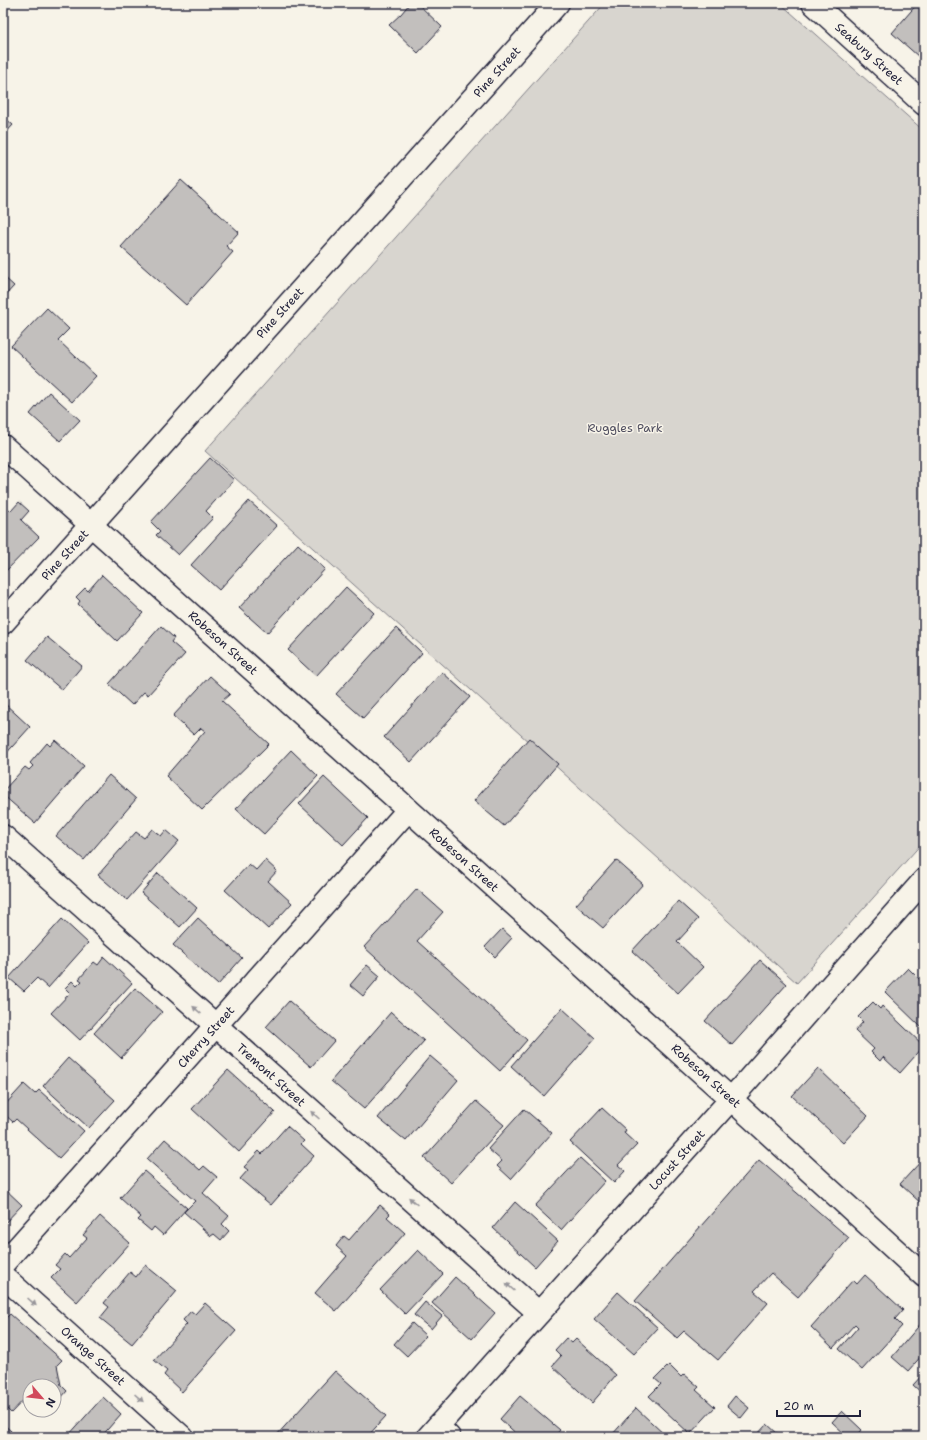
<svg xmlns="http://www.w3.org/2000/svg" width="927" height="1440" viewBox="0 0 927 1440" font-family="'Shantell Sans',sans-serif">
	<style>
		.green { fill: #d8d5cf; stroke: #7d7c85 }
		.building { fill: #c2bfbd; stroke: #22223b }
		.lines { fill: none; stroke-linecap: round; stroke-linejoin: round }
		.street-casing { stroke: #22223b; stroke-width: 25 }
		.secondary-casing { stroke: #22223b; stroke-width: 25 }
		.street { stroke: #f7f3e8; stroke-width: 22 }
		.secondary { stroke: #f7f3e8; stroke-width: 22 }
		.oneway { fill: #97959a }
		.labels { text-anchor: middle; dominant-baseline: central; stroke-width: 3; stroke-linejoin: round; paint-order: stroke }
		.street-label { font-size: 12px; fill: #22223b; stroke: #f7f3e8 }
		.park-label { font-size: 12px; fill: #504f60; stroke: #f7f3e8 }
	</style>
	<rect width="100%" height="100%" fill="#f7f3e8"/>
	<filter id="ink" filterUnits="userSpaceOnUse"><feTurbulence type="fractalNoise" baseFrequency=".025" numOctaves="2"/><feDisplacementMap in="SourceGraphic" scale="8" xChannelSelector="R" yChannelSelector="G"/><feConvolveMatrix kernelMatrix="1 2 1 2 8 2 1 2 1" color-interpolation-filters="sRGB"/></filter>
	<g filter="url(#ink)">
		<path class="green" d="M 605,3 L 780,3 L 924,131 L 924,841 L 797,983 L 205,451 Z"/>
		<g class="building">
			<path d="M 410,3 L 417,3 L 442,27 L 418,53 L 389,25 L 401,14 Z"/>
			<path d="M 918,3 L 924,3 L 924,51 L 919,57 L 892,33 Z"/>
			<path d="M 3,116 L 13,125 L 3,136 Z"/>
			<path d="M 181,180 L 239,232 L 226,246 L 233,252 L 186,305 L 121,247 Z"/>
			<path d="M 3,276 L 14,286 L 3,298 Z"/>
			<path d="M 47,308 L 69,329 L 58,340 L 96,376 L 72,402 L 11,346 Z"/>
			<path d="M 49,392 L 80,420 L 60,441 L 30,414 Z"/>
			<path d="M 210,458 L 234,480 L 206,511 L 213,518 L 178,555 L 156,535 L 160,531 L 151,522 Z"/>
			<path d="M 249,501 L 277,526 L 219,590 L 191,565 Z"/>
			<path d="M 19,502 L 29,511 L 21,520 L 39,537 L 3,574 L 3,504 L 11,511 Z"/>
			<path d="M 298,544 L 325,569 L 267,633 L 239,608 Z"/>
			<path d="M 102,575 L 143,613 L 117,641 L 78,604 L 80,601 L 76,597 L 85,588 L 88,591 Z"/>
			<path d="M 346,587 L 374,613 L 316,676 L 288,650 Z"/>
			<path d="M 161,626 L 174,638 L 171,642 L 185,654 L 148,695 L 144,692 L 132,705 L 109,684 Z"/>
			<path d="M 396,628 L 422,653 L 363,718 L 336,694 Z"/>
			<path d="M 47,637 L 82,666 L 62,690 L 27,660 Z"/>
			<path d="M 442,672 L 470,697 L 411,762 L 384,737 Z"/>
			<path d="M 210,676 L 230,694 L 222,701 L 269,744 L 202,810 L 166,776 L 205,731 L 201,728 L 194,735 L 173,716 Z"/>
			<path d="M 3,702 L 30,727 L 3,757 Z"/>
			<path d="M 529,738 L 558,764 L 504,826 L 474,801 Z"/>
			<path d="M 55,740 L 84,766 L 35,823 L 3,795 L 3,791 L 25,767 L 29,770 L 33,766 L 30,763 L 47,743 L 50,746 Z"/>
			<path d="M 291,750 L 318,776 L 264,834 L 236,809 Z"/>
			<path d="M 109,775 L 136,799 L 84,860 L 56,836 Z"/>
			<path d="M 324,777 L 368,818 L 343,845 L 299,804 Z"/>
			<path d="M 152,829 L 161,836 L 166,830 L 179,841 L 127,900 L 98,875 L 136,832 L 144,838 Z"/>
			<path d="M 265,860 L 277,871 L 268,881 L 292,903 L 268,929 L 225,890 L 249,864 L 256,870 Z"/>
			<path d="M 616,860 L 643,884 L 603,928 L 576,905 Z"/>
			<path d="M 158,873 L 197,908 L 180,927 L 141,893 Z"/>
			<path d="M 417,889 L 443,912 L 417,941 L 527,1040 L 500,1071 L 364,947 Z"/>
			<path d="M 678,901 L 698,919 L 677,942 L 703,967 L 678,993 L 632,951 Z"/>
			<path d="M 198,918 L 242,958 L 218,985 L 173,945 Z"/>
			<path d="M 62,919 L 88,943 L 48,988 L 37,978 L 24,991 L 9,978 Z"/>
			<path d="M 502,929 L 512,938 L 495,957 L 485,947 Z"/>
			<path d="M 104,957 L 132,983 L 80,1040 L 51,1013 L 70,993 L 65,988 L 72,981 L 77,986 L 82,981 L 79,979 L 94,962 L 98,965 Z"/>
			<path d="M 760,960 L 787,984 L 732,1045 L 705,1021 Z"/>
			<path d="M 367,965 L 380,976 L 363,996 L 350,985 Z"/>
			<path d="M 908,968 L 924,984 L 924,1030 L 885,992 Z"/>
			<path d="M 135,988 L 162,1012 L 121,1058 L 94,1033 Z"/>
			<path d="M 289,1001 L 334,1041 L 311,1067 L 266,1027 Z"/>
			<path d="M 873,1002 L 880,1009 L 882,1006 L 924,1046 L 900,1073 L 883,1057 L 880,1061 L 871,1052 L 874,1049 L 855,1031 L 863,1022 L 858,1017 Z"/>
			<path d="M 562,1008 L 595,1038 L 544,1096 L 511,1066 Z"/>
			<path d="M 391,1012 L 424,1041 L 364,1109 L 331,1081 Z"/>
			<path d="M 430,1056 L 458,1080 L 406,1141 L 378,1118 Z"/>
			<path d="M 68,1058 L 115,1100 L 89,1128 L 43,1086 Z"/>
			<path d="M 818,1068 L 868,1116 L 843,1143 L 792,1096 Z"/>
			<path d="M 228,1070 L 275,1112 L 239,1152 L 192,1109 Z"/>
			<path d="M 24,1084 L 35,1094 L 39,1090 L 84,1131 L 59,1158 L 16,1119 L 13,1122 L 3,1113 L 3,1107 Z"/>
			<path d="M 476,1101 L 504,1125 L 451,1183 L 424,1158 Z"/>
			<path d="M 602,1108 L 626,1130 L 624,1133 L 637,1145 L 618,1165 L 625,1171 L 614,1183 L 570,1142 Z"/>
			<path d="M 524,1109 L 552,1133 L 511,1179 L 497,1166 L 502,1161 L 488,1149 Z"/>
			<path d="M 287,1126 L 304,1141 L 301,1144 L 314,1156 L 271,1205 L 240,1179 L 248,1170 L 244,1167 L 259,1151 L 262,1154 Z"/>
			<path d="M 165,1139 L 200,1170 L 204,1166 L 217,1177 L 203,1193 L 229,1216 L 222,1224 L 229,1231 L 221,1240 L 214,1234 L 211,1236 L 184,1212 L 195,1201 L 147,1159 Z"/>
			<path d="M 580,1158 L 605,1181 L 561,1230 L 535,1206 Z"/>
			<path d="M 924,1158 L 924,1206 L 900,1184 Z"/>
			<path d="M 759,1160 L 849,1238 L 798,1297 L 771,1273 L 754,1291 L 768,1303 L 718,1360 L 684,1331 L 677,1338 L 635,1301 Z"/>
			<path d="M 144,1171 L 187,1208 L 163,1235 L 154,1227 L 151,1231 L 138,1220 L 141,1217 L 120,1198 Z"/>
			<path d="M 3,1187 L 22,1205 L 3,1225 Z"/>
			<path d="M 515,1202 L 558,1241 L 535,1267 L 493,1228 Z"/>
			<path d="M 380,1205 L 390,1214 L 387,1217 L 405,1233 L 336,1311 L 315,1293 L 347,1256 L 336,1246 L 344,1236 L 349,1240 Z"/>
			<path d="M 100,1216 L 130,1243 L 77,1302 L 51,1278 L 60,1269 L 55,1265 L 65,1254 L 69,1258 L 87,1238 L 83,1235 Z"/>
			<path d="M 418,1250 L 443,1274 L 405,1314 L 380,1290 Z"/>
			<path d="M 145,1265 L 177,1291 L 132,1344 L 100,1318 L 109,1307 L 104,1303 L 130,1272 L 136,1277 Z"/>
			<path d="M 865,1275 L 903,1310 L 895,1319 L 902,1326 L 862,1370 L 839,1349 L 858,1327 L 855,1324 L 833,1348 L 811,1327 L 853,1280 L 857,1284 Z"/>
			<path d="M 455,1277 L 495,1313 L 472,1339 L 432,1303 Z"/>
			<path d="M 618,1292 L 658,1328 L 634,1354 L 594,1319 Z"/>
			<path d="M 425,1302 L 442,1316 L 431,1329 L 414,1315 Z"/>
			<path d="M 205,1303 L 236,1331 L 182,1392 L 164,1375 L 167,1371 L 154,1360 L 187,1324 L 183,1320 L 191,1311 L 195,1314 Z"/>
			<path d="M 10,1314 L 62,1360 L 57,1365 L 61,1385 L 67,1391 L 54,1406 L 54,1386 L 30,1386 L 30,1393 L 11,1413 L 3,1405 L 3,1321 Z"/>
			<path d="M 924,1320 L 924,1353 L 908,1371 L 892,1357 Z"/>
			<path d="M 412,1323 L 426,1336 L 407,1356 L 394,1344 Z"/>
			<path d="M 566,1338 L 572,1343 L 576,1339 L 616,1375 L 592,1403 L 552,1366 L 561,1356 L 555,1350 Z"/>
			<path d="M 669,1365 L 681,1377 L 684,1374 L 699,1387 L 696,1390 L 715,1407 L 690,1434 L 649,1396 L 661,1384 L 655,1379 Z"/>
			<path d="M 335,1371 L 386,1416 L 367,1437 L 275,1437 Z"/>
			<path d="M 924,1373 L 924,1395 L 913,1385 Z"/>
			<path d="M 520,1396 L 560,1430 L 554,1437 L 520,1437 L 500,1419 Z"/>
			<path d="M 735,1396 L 749,1408 L 741,1418 L 727,1406 Z"/>
			<path d="M 103,1397 L 121,1414 L 101,1437 L 67,1437 Z"/>
			<path d="M 636,1408 L 667,1437 L 612,1437 L 611,1436 Z"/>
			<path d="M 842,1411 L 862,1430 L 856,1437 L 848,1437 L 832,1422 Z"/>
			<path d="M 3,1424 L 11,1431 L 6,1437 L 3,1437 Z"/>
			<path d="M 767,1424 L 778,1434 L 775,1437 L 755,1437 Z"/>
		</g>
		<g class="lines">
			<g class="street-casing">
				<g id="street">
					<path d="M 813,3 L 924,104"/>
					<path d="M 3,623 L 558,3"/>
					<path d="M 3,836 L 539,1313"/>
					<path d="M 3,1264 L 408,810"/>
					<path d="M 3,1276 L 182,1437"/>
					<path d="M 438,1426 L 449,1437"/>
				</g>
			</g>
			<g class="secondary-casing">
				<g id="secondary">
					<path d="M 3,446 L 731,1099 L 924,1276"/>
					<path d="M 428,1437 L 731,1099 L 924,880"/>
				</g>
			</g>
			<use href="#street" class="street"/>
			<use href="#secondary" class="secondary"/>
		</g>
		<defs><path id="oneway-solid" d="M-6-.8H1V-3.2L6.5 0L1 3.2V.8H-6Z"/></defs>
		<g class="oneway">
			<use href="#oneway-solid" transform="translate(197 1010) rotate(-138)"/>
			<use href="#oneway-solid" transform="translate(315 1115) rotate(-138)"/>
			<use href="#oneway-solid" transform="translate(413 1201) rotate(-138)"/>
			<use href="#oneway-solid" transform="translate(510 1287) rotate(-138)"/>
			<use href="#oneway-solid" transform="translate(32 1302) rotate(42)"/>
			<use href="#oneway-solid" transform="translate(139 1398) rotate(42)"/>
		</g>
	</g>
	<g class="labels">
		<g class="street-label">
			<text transform="translate(869 54) rotate(42)">Seabury Street</text>
			<text transform="translate(497 72) rotate(-48)">Pine Street</text>
			<text transform="translate(280 313) rotate(-48)">Pine Street</text>
			<text transform="translate(65 555) rotate(-48)">Pine Street</text>
			<text transform="translate(223 643) rotate(42)">Robeson Street</text>
			<text transform="translate(464 860) rotate(42)">Robeson Street</text>
			<text transform="translate(206 1037) rotate(-48)">Cherry Street</text>
			<text transform="translate(271 1075) rotate(42)">Tremont Street</text>
			<text transform="translate(706 1076) rotate(42)">Robeson Street</text>
			<text transform="translate(677 1160) rotate(-48)">Locust Street</text>
			<text transform="translate(93 1356) rotate(42)">Orange Street</text>
		</g>
		<g class="park-label">
			<text x="625" y="428">Ruggles Park</text>
		</g>
	</g>
	<rect width="927" height="1440" fill="none" stroke="#f7f3e8" stroke-width="16"/>
	<rect x="8" y="8" width="911" height="1424" fill="none" stroke="#22223b" stroke-width="1.5" filter="url(#ink)"/>
	<g transform="translate(42 1398) rotate(118)"><circle r="19" fill="#f7f3e8" stroke="#a29fa3"/>
	<path d="M0-3L7 15L0 10L-7 15Z" fill="#d1495b"/>
	<text y="-6" font-size="11" font-weight="bold" text-anchor="middle" fill="#22223b">N</text>
	</g>
	<path d="M777 1410v6h83v-6" fill="none" stroke="#22223b" stroke-width="2"/>
	<text x="783" y="1410" font-size="12" fill="#22223b" stroke="#f7f3e8" stroke-width="3" paint-order="stroke">20 m</text>
</svg>
